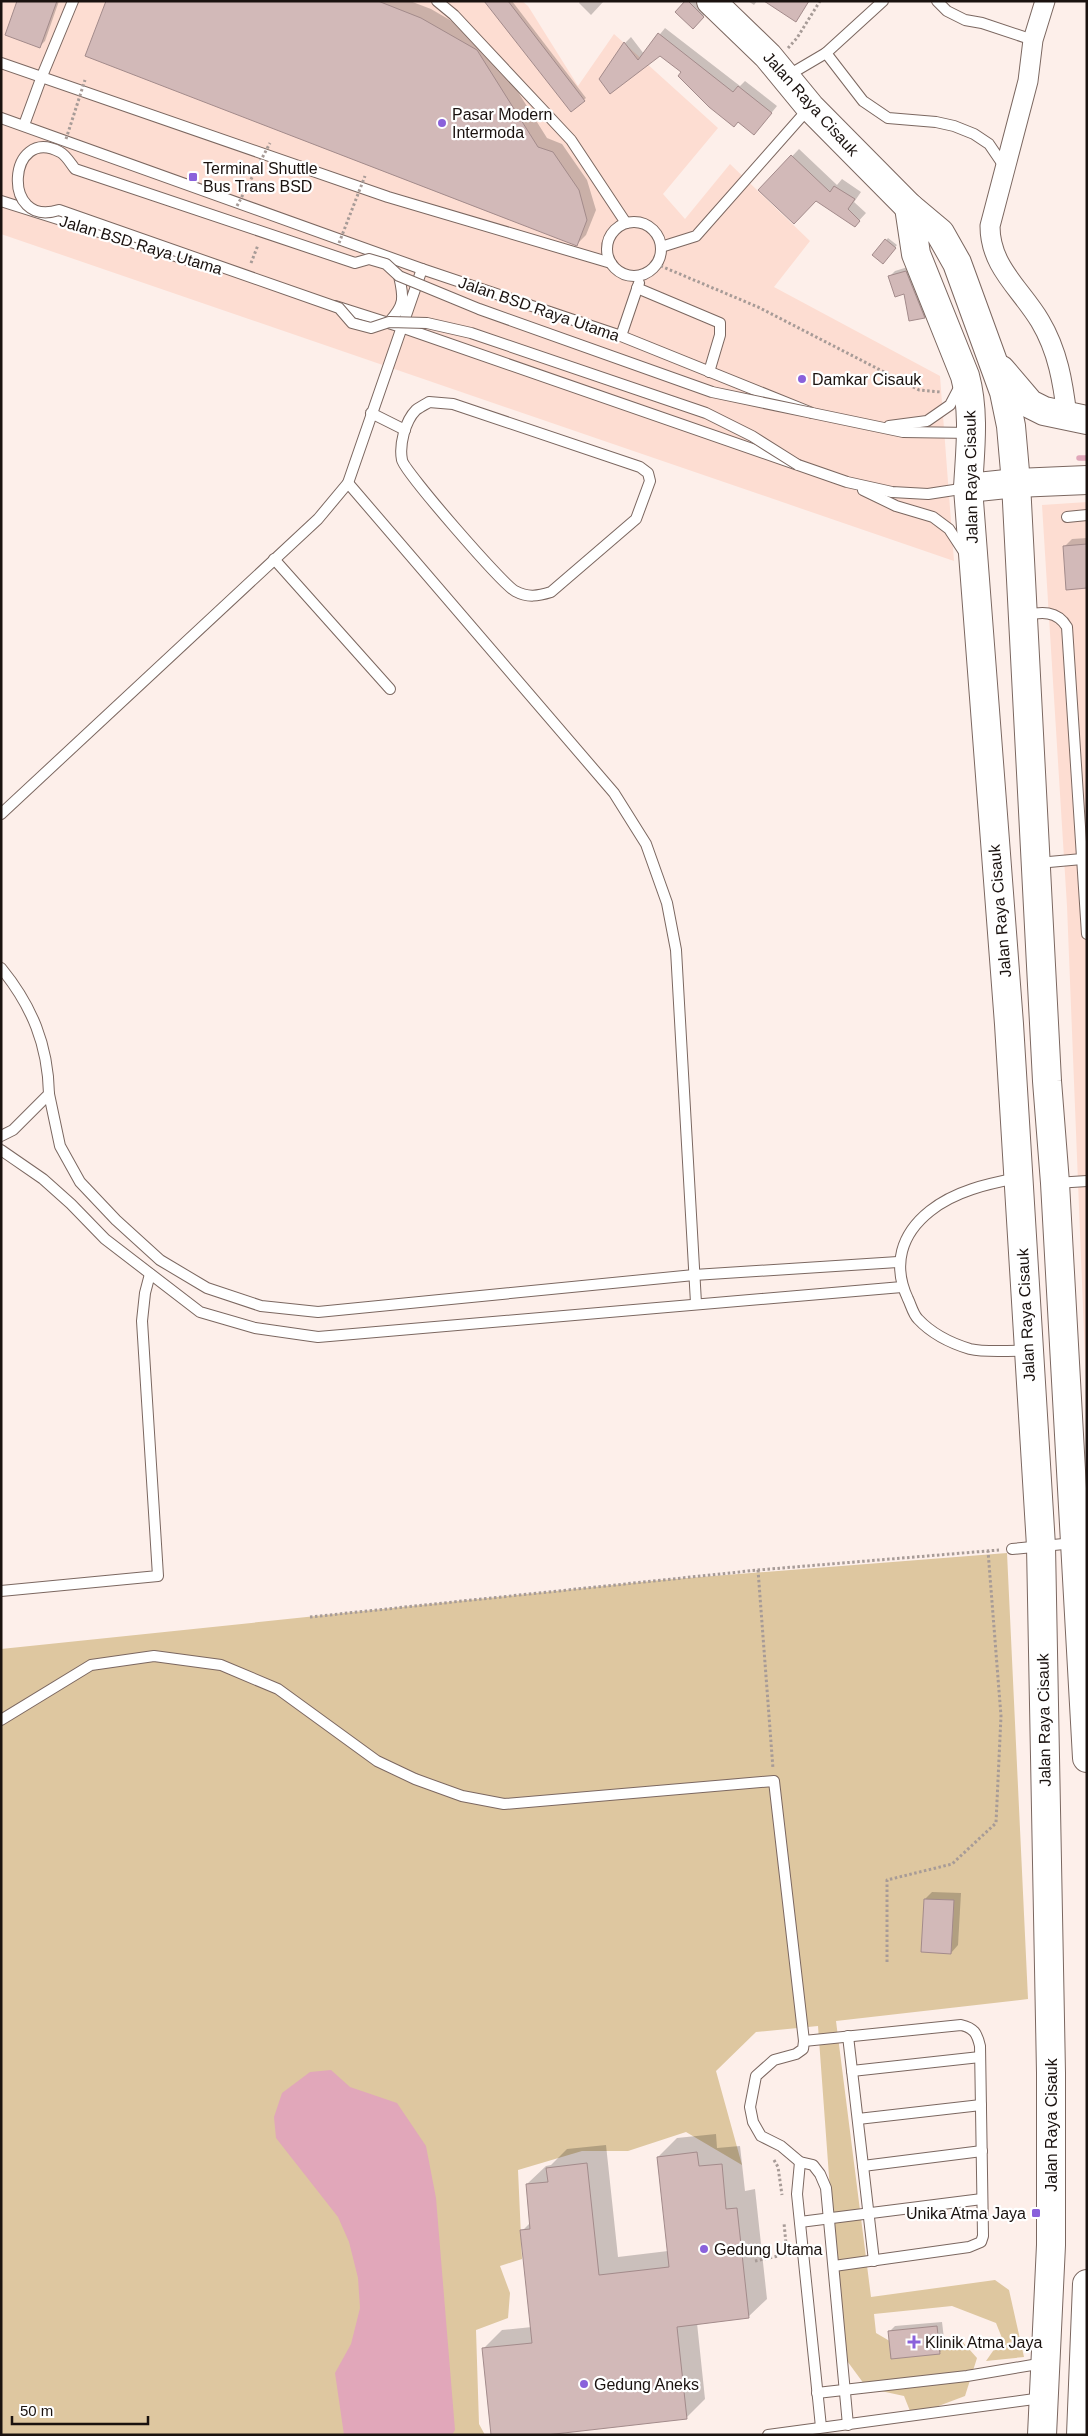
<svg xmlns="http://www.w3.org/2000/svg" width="1088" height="2436" viewBox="0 0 1088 2436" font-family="Arial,sans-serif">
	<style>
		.built { fill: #fdddd2 }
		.green { fill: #dec7a0 }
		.water { fill: #e1a7ba }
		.shadow { fill: #0003 }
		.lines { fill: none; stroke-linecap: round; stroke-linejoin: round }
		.stream { stroke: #e1a7ba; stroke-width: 5.5 }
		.building { fill: #d2b9b8; stroke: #a38b8b }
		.lane-casing { stroke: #7b6760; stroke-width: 12 }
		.street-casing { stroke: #7b6760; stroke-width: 21 }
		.secondary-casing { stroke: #7b6760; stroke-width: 30 }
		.primary-casing { stroke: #7b6760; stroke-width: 30 }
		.path { stroke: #a79b97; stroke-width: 3; stroke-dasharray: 2.5 2.5; stroke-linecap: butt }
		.lane { stroke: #fff; stroke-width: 10 }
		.street { stroke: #fff; stroke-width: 19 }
		.secondary { stroke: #fff; stroke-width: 28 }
		.primary { stroke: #fff; stroke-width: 28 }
		.lane-bridge-casing { stroke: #7b6760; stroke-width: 12; stroke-linecap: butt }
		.path-bridge { stroke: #a79b97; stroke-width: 3; stroke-dasharray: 2.5 2.5; stroke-linecap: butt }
		.lane-bridge { stroke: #fff; stroke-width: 10 }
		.poi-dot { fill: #8a61db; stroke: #fff; stroke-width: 2 }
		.labels { text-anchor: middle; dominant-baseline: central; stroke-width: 4.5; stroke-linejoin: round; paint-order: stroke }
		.street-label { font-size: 16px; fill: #1a120f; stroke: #fff }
		.poi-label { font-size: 16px; fill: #1a120f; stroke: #fff; text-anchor: start }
	</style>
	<rect width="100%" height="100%" fill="#fdefea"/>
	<g class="built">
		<path d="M 1,1 L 522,1 L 528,6 L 578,86 L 614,34 L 718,128 L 663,194 L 685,219 L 730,164 L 810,241 L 774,287 L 940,376 L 954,561 L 1,234 Z"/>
		<path d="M 1087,502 L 1087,1408 L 1067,906 L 1042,505 Z"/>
	</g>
	<path class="green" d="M 1007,1553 L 1028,1999 L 836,2021 L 871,2297 L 995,2280 L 1009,2290 L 1024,2357 L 986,2361 L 1002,2338 L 996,2323 L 952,2306 L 874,2314 L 876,2333 L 905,2350 L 961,2340 L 977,2358 L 965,2396 L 912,2416 L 904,2396 L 867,2388 L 842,2354 L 818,2026 L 756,2032 L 716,2071 L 742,2165 L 686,2132 L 628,2151 L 582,2151 L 518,2170 L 522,2259 L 500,2266 L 510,2293 L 508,2318 L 476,2330 L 479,2424 L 485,2435 L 1,2435 L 1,1649 L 662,1580 Z"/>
	<path class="water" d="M 331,2070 L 350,2087 L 397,2103 L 426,2146 L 436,2198 L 455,2430 L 452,2435 L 344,2435 L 335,2373 L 351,2344 L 360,2308 L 358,2278 L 349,2242 L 338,2217 L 276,2138 L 274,2117 L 282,2093 L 310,2072 Z"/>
	<g class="shadow">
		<path d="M 18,1 L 59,1 L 45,41 L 40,46 Z"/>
		<path d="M 107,1 L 410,1 L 431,9 L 486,41 L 547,138 L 562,144 L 587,180 L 596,210 L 586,235 L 577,244 Z"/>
		<path d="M 486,1 L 512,1 L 586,98 L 571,110 Z"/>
		<path d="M 580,1 L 604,1 L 591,15 L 579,3 Z"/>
		<path d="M 686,1 L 698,1 L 708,11 L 693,27 Z"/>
		<path d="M 748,1 L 757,1 L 754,5 Z"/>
		<path d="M 665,28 L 740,86 L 745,81 L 777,106 L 760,127 L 660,54 L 610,92 L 625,43 L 631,37 L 644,54 Z"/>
		<path d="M 799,149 L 837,185 L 842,179 L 861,192 L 854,202 L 866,213 L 855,225 L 816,199 L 760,190 Z"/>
		<path d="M 888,238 L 897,245 L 883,262 L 874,255 Z"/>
		<path d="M 911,266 L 929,312 L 924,317 L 890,276 L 895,271 Z"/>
		<path d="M 1087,538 L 1087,587 L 1064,547 L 1072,539 Z"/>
		<path d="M 932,1892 L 961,1893 L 958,1945 L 951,1953 L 925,1899 Z"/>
		<path d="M 716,2134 L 717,2148 L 740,2146 L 745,2191 L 755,2189 L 767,2299 L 748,2317 L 697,2323 L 705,2399 L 686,2418 L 483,2349 L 502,2330 L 532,2327 L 522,2231 L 531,2222 L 527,2184 L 546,2166 L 551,2165 L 567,2149 L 606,2145 L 618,2257 L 668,2251 L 658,2157 L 677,2138 Z"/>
		<path d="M 942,2322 L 945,2347 L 940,2352 L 890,2331 L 895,2326 Z"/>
	</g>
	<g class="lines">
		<path class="stream" d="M 1079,458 L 1087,458"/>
	</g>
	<g class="building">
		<path d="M 17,1 L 57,1 L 40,48 L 5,35 Z"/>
		<path d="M 106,1 L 378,1 L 421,18 L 477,50 L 538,147 L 553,152 L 579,190 L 587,220 L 577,246 L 85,56 Z"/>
		<path d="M 484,1 L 508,1 L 585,101 L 571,112 Z"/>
		<path d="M 685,1 L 688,1 L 704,17 L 693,29 L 675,12 Z"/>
		<path d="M 764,1 L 809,1 L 796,22 Z"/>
		<path d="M 658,33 L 733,92 L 738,86 L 772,113 L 754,135 L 738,122 L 734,127 L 709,107 L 678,76 L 681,72 L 660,56 L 610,94 L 599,79 L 624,42 L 638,60 Z"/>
		<path d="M 791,155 L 830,192 L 834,186 L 855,199 L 848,209 L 860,221 L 855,227 L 816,201 L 794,224 L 758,190 Z"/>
		<path d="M 885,239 L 896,248 L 883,264 L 872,255 Z"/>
		<path d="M 906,271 L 925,318 L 909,321 L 904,294 L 895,297 L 888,276 Z"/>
		<path d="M 1087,544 L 1087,588 L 1066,590 L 1063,546 Z"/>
		<path d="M 924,1899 L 954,1900 L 951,1954 L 921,1952 Z"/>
		<path d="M 697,2152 L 699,2166 L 722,2164 L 726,2209 L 737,2208 L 749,2318 L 677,2327 L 687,2419 L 546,2435 L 491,2435 L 482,2348 L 532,2343 L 520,2230 L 530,2229 L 526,2184 L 548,2182 L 546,2168 L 587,2163 L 599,2275 L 669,2267 L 657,2157 Z"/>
		<path d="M 937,2326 L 940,2354 L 891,2359 L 888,2331 Z"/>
	</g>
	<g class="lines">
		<g class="lane-casing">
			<g id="lane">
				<path d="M 437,1 L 454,15 L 571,140 L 626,223"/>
				<path d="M 937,1 L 947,11 L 965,20 L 982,23 L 1033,40"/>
				<path d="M 826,53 L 883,1"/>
				<path d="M 1,63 L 388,197 L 611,263"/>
				<path d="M 787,76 L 826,53 L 863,101 L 888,118 L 936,122 L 954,126 L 974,134 L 989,144 L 1006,169"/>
				<path d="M 1,118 L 422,269 L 621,336 L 812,413 L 903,432 L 971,433"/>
				<path d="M 24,125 L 42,76 L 73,1"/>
				<path d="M 1,201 L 188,260"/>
				<circle cx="634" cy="249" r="27"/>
				<path d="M 661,247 L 696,236 L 809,108"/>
				<path d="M 637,288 L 720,323 L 720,335 L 709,372"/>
				<path d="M 335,306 L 401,327 L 847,482 L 892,492 L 928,494 L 967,488"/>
				<path d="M 389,322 C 405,305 404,298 399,276"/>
				<path d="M 621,336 L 639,283"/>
				<path d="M 429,402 L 453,404 L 640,467 L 648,473 L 650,481 L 636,519 L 551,592 C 538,596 528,598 515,591 C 503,585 404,471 402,460 C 399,445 405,421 416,410 C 420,407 426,404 429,402 Z"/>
				<path d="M 371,413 L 405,430"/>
				<path d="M 889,426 L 927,421 L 950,405 L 961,384"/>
				<path d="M 348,483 L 614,793 L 646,844 L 667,903 L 676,950 L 696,1303"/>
				<path d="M 863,490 L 896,506 L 933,517 L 949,529 L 966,555"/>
				<path d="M 1067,517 L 1087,515"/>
				<path d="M 274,559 L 390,689"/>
				<path d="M 1025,615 C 1041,612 1057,610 1067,627 L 1087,934"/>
				<path d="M 1,814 L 318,519 L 348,483 L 422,269"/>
				<path d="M 1038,863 L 1082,859"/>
				<path d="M 1,968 C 32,1006 48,1045 49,1094 L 13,1130 L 1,1136"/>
				<path d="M 49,1094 L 60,1146 L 80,1182 L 116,1220 L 160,1260 L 207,1288 L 261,1306 L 318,1312 L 694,1275 L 898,1262"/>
				<path d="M 1,1150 L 43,1179 L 71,1204 L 105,1239 L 200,1312 L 255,1328 L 318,1337 L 902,1287"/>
				<path d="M 1018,1178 C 987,1184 955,1191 930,1211 C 901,1234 892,1265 908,1299 C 911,1305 913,1314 918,1319 C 932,1334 950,1343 970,1349 C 987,1353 1010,1350 1028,1351"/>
				<path d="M 1056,1183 L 1087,1181"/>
				<path d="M 1012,1549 L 1074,1543"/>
				<path d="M 1,1591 L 158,1576 L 142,1321 L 145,1293 L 150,1274"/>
				<path d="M 1,1720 L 91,1665 L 154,1656 L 221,1665 L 278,1689 L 377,1761 L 415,1779 L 462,1796 L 504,1804 L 774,1781 L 804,2041 L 803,2049 L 796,2054 L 774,2060 L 756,2076 L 750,2107 L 753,2122 L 761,2136 L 781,2146 L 800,2162 L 813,2165 L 820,2174 L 826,2188 L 848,2425"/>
				<path d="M 848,2036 L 874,2261"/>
				<path d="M 804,2041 L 961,2025 C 974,2028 977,2033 980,2046 L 983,2236 L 981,2242 L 969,2247 L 834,2266"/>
				<path d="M 852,2071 L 980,2057"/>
				<path d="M 858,2119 L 981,2105"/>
				<path d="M 800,2162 L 797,2194 L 821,2427"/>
				<path d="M 863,2166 L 982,2151"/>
				<path d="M 800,2222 L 982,2199"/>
				<path d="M 817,2393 L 967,2376 L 1044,2363"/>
				<path d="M 768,2435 L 1042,2398"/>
			</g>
		</g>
		<g class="street-casing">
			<path id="street" d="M 1045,1 L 1033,40 L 1028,81 L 990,226 C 990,267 1021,289 1040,321 C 1058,351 1063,383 1067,416"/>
		</g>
		<g class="secondary-casing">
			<g id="secondary">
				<path d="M 1016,483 L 1047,1081 L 1055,1183 L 1087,1758"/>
				<path d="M 968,488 L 1009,1024 L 1041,1546 L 1051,2073 L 1051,2245 L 1042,2435"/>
				<path d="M 1081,2435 L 1087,2284"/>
			</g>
		</g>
		<g class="primary-casing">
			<g id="primary">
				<path d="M 711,1 L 768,56 L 810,107 L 909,207 L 940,233 L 957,263 L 1004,392 L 1011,426 L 1016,483"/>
				<path d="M 909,207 L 916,254 L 965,376 C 975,413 970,451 968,488 L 1016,483 L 1087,480"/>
				<path d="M 1001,370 L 1030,404 L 1044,411 L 1087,420"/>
			</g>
		</g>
		<g class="path">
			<path d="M 788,48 L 797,38 L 820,1"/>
			<path d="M 251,263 L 258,245"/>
			<path d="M 656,264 L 758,307 L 919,390 L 941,392"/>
			<path d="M 758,1570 L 773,1769"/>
			<path d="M 310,1617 L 758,1570 L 999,1550"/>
			<path d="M 887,1962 L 887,1880 L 952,1864 L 996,1823 L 1001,1716 L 988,1551"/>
			<path d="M 774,2160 L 778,2167 L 782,2195"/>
			<path d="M 755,2261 L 787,2254 L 784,2223"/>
		</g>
		<use href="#lane" class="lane"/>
		<use href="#street" class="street"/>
		<use href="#secondary" class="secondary"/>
		<use href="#primary" class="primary"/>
		<g class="lane-bridge-casing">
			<path id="lane-bridge" d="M 798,465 L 752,436 L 706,413 L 471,333 L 427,323 L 389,322 L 371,328 L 352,323 L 339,308 L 59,210 C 0,229 8,124 60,152 C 66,155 71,164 75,169 L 355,263 L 369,259 L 386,264 L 399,276 L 479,309 L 712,392 L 812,413"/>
		</g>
		<g class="path-bridge">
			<path d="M 66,139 L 85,80"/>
			<path d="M 237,206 L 270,143"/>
			<path d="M 339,243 L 365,176"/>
		</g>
		<use href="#lane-bridge" class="lane-bridge"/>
	</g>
	<g class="poi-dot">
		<circle cx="442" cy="123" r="5"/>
		<rect x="188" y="172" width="10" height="10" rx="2.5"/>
		<circle cx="802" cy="379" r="5"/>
		<rect x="1031" y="2208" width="10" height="10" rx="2.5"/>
		<circle cx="704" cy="2249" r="5"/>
		<path d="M911.5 2334.5h5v5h5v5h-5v5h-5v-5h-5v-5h5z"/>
		<circle cx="584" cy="2384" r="5"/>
	</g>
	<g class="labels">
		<g class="street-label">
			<text transform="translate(811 104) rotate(48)">Jalan Raya Cisauk</text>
			<text transform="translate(141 245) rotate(17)">Jalan BSD Raya Utama</text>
			<text transform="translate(539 309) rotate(19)">Jalan BSD Raya Utama</text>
			<text transform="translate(971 477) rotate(-91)">Jalan Raya Cisauk</text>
			<text transform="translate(1000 911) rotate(-95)">Jalan Raya Cisauk</text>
			<text transform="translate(1026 1315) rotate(-93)">Jalan Raya Cisauk</text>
			<text transform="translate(1044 1720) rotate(-91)">Jalan Raya Cisauk</text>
			<text transform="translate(1051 2125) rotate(-90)">Jalan Raya Cisauk</text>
		</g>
		<g class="poi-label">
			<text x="452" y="114">Pasar Modern<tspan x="452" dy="18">Intermoda</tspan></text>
			<text x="203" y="168">Terminal Shuttle<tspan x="203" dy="18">Bus Trans BSD</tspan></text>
			<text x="812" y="379">Damkar Cisauk</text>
			<text x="1026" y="2213" text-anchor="end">Unika Atma Jaya</text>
			<text x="714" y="2249">Gedung Utama</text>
			<text x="925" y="2342">Klinik Atma Jaya</text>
			<text x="594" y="2384">Gedung Aneks</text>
		</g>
	</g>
	<rect width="1088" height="2436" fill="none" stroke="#1a120f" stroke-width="5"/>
	<path d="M12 2416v8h136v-8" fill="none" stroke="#1a120f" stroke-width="2.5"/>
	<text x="20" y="2416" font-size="15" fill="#1a120f" stroke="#ffffff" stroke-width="4" paint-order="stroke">50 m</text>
</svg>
